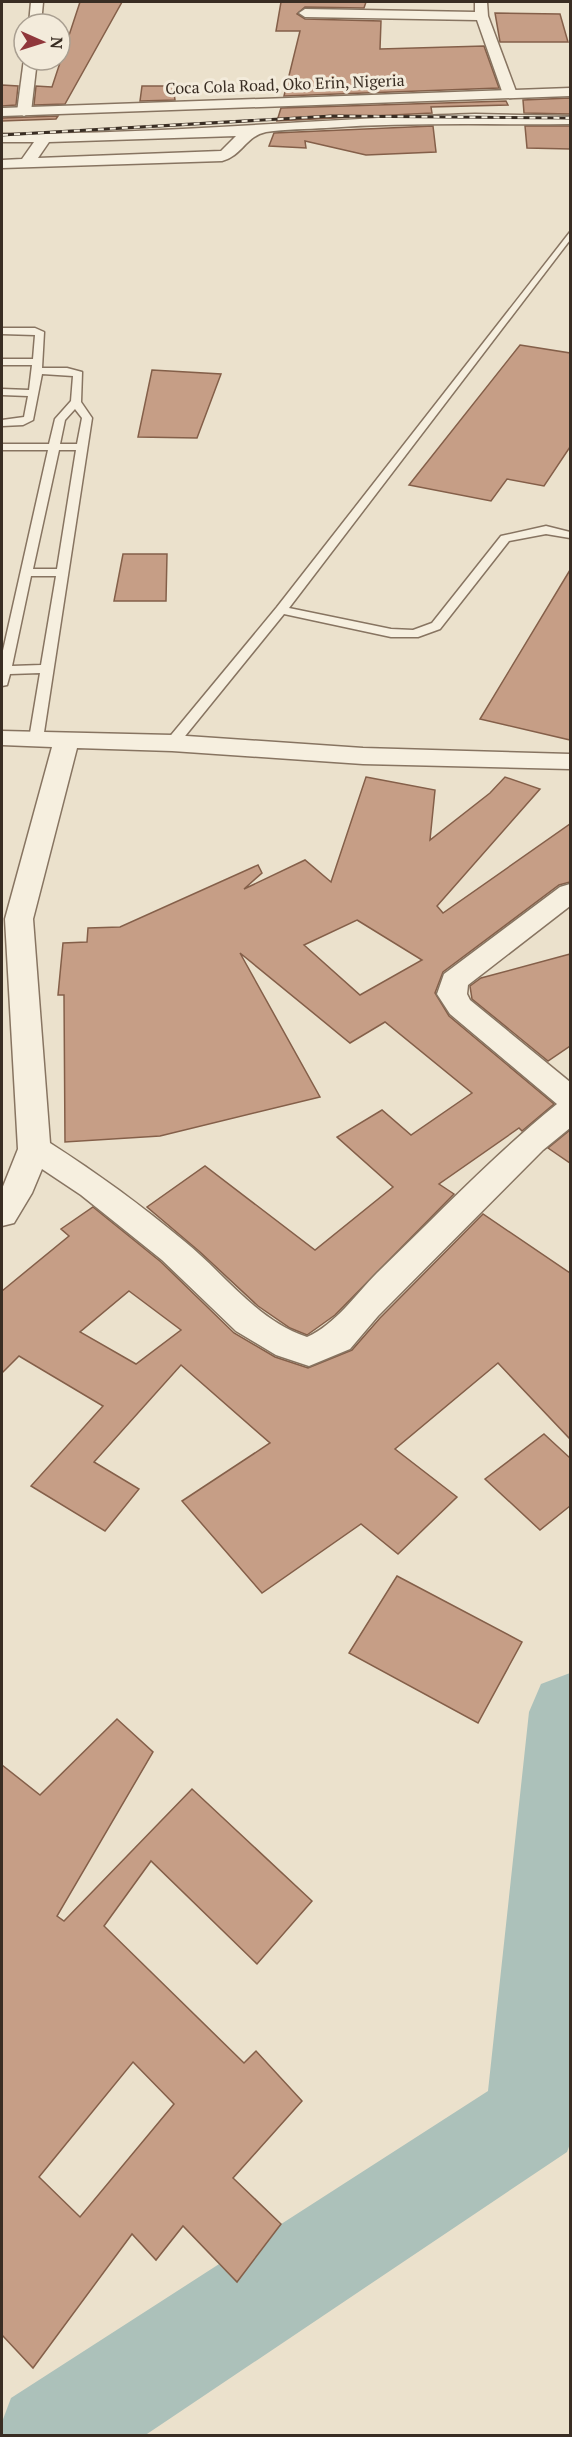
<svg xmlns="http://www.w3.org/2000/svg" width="572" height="2437" viewBox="0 0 572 2437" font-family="'PT Serif',serif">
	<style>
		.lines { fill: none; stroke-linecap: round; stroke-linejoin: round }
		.river { fill: #acc1ba; fill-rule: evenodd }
		.building { fill: #c69e86; stroke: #845f49; stroke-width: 1.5; fill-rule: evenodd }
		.service-casing { stroke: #877461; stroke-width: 3 }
		.minor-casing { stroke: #877461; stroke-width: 3 }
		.tertiary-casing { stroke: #877461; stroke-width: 3 }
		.service { fill: #f6efdf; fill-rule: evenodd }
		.minor { fill: #f6efdf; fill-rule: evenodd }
		.tertiary { fill: #f6efdf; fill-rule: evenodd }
		.rail-casing { stroke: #392d23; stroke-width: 3 }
		.rail { stroke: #f3ebdb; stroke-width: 2; stroke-dasharray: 6; stroke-linecap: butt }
		.labels { text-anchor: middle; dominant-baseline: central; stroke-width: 6; stroke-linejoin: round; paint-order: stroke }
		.far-street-label { font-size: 16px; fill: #392d23; stroke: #f3ebdb }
	</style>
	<rect width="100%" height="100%" fill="#ebe1cc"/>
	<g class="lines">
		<path class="river" d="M 570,1673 L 570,2144 L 567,2152 L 144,2436 L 2,2436 L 2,2422 L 11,2398 L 488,2091 L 529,1712 L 541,1684 Z"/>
	</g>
	<g class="building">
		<path d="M 80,2 L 122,2 L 65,104 L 34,105 L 36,86 L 52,87 Z"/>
		<path d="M 281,2 L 366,2 L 364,8 L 305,7 L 297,14 L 305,19 L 381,21 L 380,49 L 484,46 L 499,88 L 284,96 L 300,31 L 276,31 Z"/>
		<path d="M 495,13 L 560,14 L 568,42 L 500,42 Z"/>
		<path d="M 2,85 L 18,86 L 16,105 L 2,106 Z"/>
		<path d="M 142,86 L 173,86 L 175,100 L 140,101 Z"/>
		<path d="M 570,98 L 570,114 L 524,113 L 523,100 Z"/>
		<path d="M 506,101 L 508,105 L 431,107 L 432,113 L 277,121 L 281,108 Z"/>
		<path d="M 58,116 L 56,119 L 2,121 L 2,118 Z"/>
		<path d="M 433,126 L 436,152 L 366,155 L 305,141 L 306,148 L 269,146 L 274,133 Z"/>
		<path d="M 525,126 L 570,126 L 570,149 L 527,148 Z"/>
		<path d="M 520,345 L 570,353 L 570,447 L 544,486 L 507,479 L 491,501 L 409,485 Z"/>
		<path d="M 152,370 L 221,374 L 197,438 L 138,437 Z"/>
		<path d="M 123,554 L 167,554 L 166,601 L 114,601 Z"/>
		<path d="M 570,570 L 570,740 L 480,719 Z"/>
		<path d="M 366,777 L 435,790 L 430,840 L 490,793 L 505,777 L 540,789 L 437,906 L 443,913 L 570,824 L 570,882 L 559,885 L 443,972 L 435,993 L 449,1016 L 554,1104 L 522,1131 L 519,1128 L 439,1184 L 454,1194 L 335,1315 L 307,1335 L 290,1328 L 258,1306 L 200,1252 L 147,1207 L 205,1166 L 315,1250 L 393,1187 L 337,1137 L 382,1110 L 411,1135 L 472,1093 L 385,1022 L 350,1043 L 240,953 L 320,1097 L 160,1136 L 65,1142 L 64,995 L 58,995 L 63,943 L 87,942 L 88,928 L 120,927 L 258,865 L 262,873 L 244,889 L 305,860 L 331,882 ZM 357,920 L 422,960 L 360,995 L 304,945 Z"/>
		<path d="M 570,954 L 570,1046 L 548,1061 L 472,999 L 470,986 L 481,978 Z"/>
		<path d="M 570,1130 L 570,1163 L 548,1148 Z"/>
		<path d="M 93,1207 L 161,1262 L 234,1333 L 275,1357 L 308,1368 L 352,1350 L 380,1318 L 483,1214 L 570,1273 L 570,1439 L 498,1363 L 395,1449 L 457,1497 L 398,1554 L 361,1524 L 262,1593 L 182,1501 L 270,1443 L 181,1365 L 94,1462 L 139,1489 L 105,1531 L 31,1486 L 103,1406 L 19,1356 L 2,1373 L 2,1291 L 69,1236 L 61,1229 ZM 129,1291 L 181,1330 L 136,1364 L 80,1332 Z"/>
		<path d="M 544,1434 L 570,1458 L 570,1506 L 540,1530 L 485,1479 Z"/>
		<path d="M 397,1576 L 522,1642 L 478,1723 L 349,1653 Z"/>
		<path d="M 117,1719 L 153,1752 L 57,1916 L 64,1921 L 192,1789 L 312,1901 L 257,1964 L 151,1861 L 104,1926 L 244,2063 L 256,2051 L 302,2101 L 233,2178 L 281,2224 L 237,2282 L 183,2226 L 156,2260 L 132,2234 L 33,2368 L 2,2335 L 2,1765 L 40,1795 ZM 133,2062 L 174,2104 L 80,2217 L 39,2177 Z"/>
	</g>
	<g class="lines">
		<g class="service-casing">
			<g id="service">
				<path d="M 570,232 L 570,240 L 289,608 L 391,629 L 413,630 L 432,623 L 501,536 L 546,526 L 570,532 L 570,538 L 546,534 L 509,541 L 440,629 L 418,637 L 391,637 L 284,614 L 177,746 L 167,746 L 167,740 L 277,607 Z"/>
				<path d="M 2,328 L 35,328 L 44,332 L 42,368 L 67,368 L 82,372 L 81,402 L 92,418 L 43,739 L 36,743 L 29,739 L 40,673 L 10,674 L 7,685 L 2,686 L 2,655 L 48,450 L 2,450 L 2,444 L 49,444 L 55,419 L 71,401 L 73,376 L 42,374 L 33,420 L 23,425 L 2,426 L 2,420 L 24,417 L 28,396 L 2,395 L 2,389 L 29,390 L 32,365 L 2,365 L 2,359 L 33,359 L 35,335 L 2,334 ZM 75,409 L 82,418 L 77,444 L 60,444 L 65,420 ZM 59,450 L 76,450 L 57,569 L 33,569 ZM 31,576 L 56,576 L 41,665 L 12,666 Z"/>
			</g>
		</g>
		<g class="minor-casing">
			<g id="minor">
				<path d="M 31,2 L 43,2 L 41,24 L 29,24 Z"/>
				<path d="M 475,2 L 487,2 L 488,16 L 517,94 L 515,97 L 510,98 L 503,94 L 477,20 L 305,17 L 299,13 L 305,9 L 475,12 Z"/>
				<path d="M 24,59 L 37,60 L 31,112 L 24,116 L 17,112 Z"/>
				<path d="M 475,114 L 570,116 L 570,124 C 489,125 408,122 326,128 C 307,129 286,129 266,132 C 246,136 242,156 222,161 L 2,168 L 2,160 L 22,159 L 34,142 L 2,142 L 2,134 C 160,134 317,119 475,114 ZM 236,136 L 221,151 L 38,158 L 49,142 Z"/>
				<path d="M 2,731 L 172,735 L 363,748 L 570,754 L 570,769 L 363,764 L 172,751 L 77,748 L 33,919 L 50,1143 C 97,1173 141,1205 184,1241 C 224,1273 257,1321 307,1337 C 336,1324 355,1295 377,1273 C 436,1216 493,1156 557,1104 L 450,1014 L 437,994 L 444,974 L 560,887 L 570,884 L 570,906 L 468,985 L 467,994 L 470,1000 L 570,1082 L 570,1128 L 543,1150 L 378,1316 L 350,1349 L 309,1366 L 276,1355 L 236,1331 L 162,1260 L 81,1195 L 42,1169 L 32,1193 L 14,1223 L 2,1226 L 2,1189 L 18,1149 L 5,919 L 52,747 L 2,745 Z"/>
			</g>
		</g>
		<g class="tertiary-casing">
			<path id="tertiary" d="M 570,88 L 570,96 L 2,116 L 2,108 Z"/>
		</g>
		<use href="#service" class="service"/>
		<use href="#minor" class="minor"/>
		<use href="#tertiary" class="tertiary"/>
		<g class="rail-casing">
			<path id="rail" d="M 2,135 L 332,116 L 570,118"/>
		</g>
		<use href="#rail" class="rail"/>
	</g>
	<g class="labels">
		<g class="far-street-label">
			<text transform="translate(285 84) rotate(-2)">Coca Cola Road, Oko Erin, Nigeria</text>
		</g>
	</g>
	<rect width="572" height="2437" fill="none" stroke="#392d23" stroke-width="6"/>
	<g transform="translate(42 42) rotate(93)"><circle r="28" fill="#f3ebdb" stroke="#a99f91" stroke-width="1.5"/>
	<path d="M0-4.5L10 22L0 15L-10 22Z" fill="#90373b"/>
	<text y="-9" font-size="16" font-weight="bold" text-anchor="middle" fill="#392d23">N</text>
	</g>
</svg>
